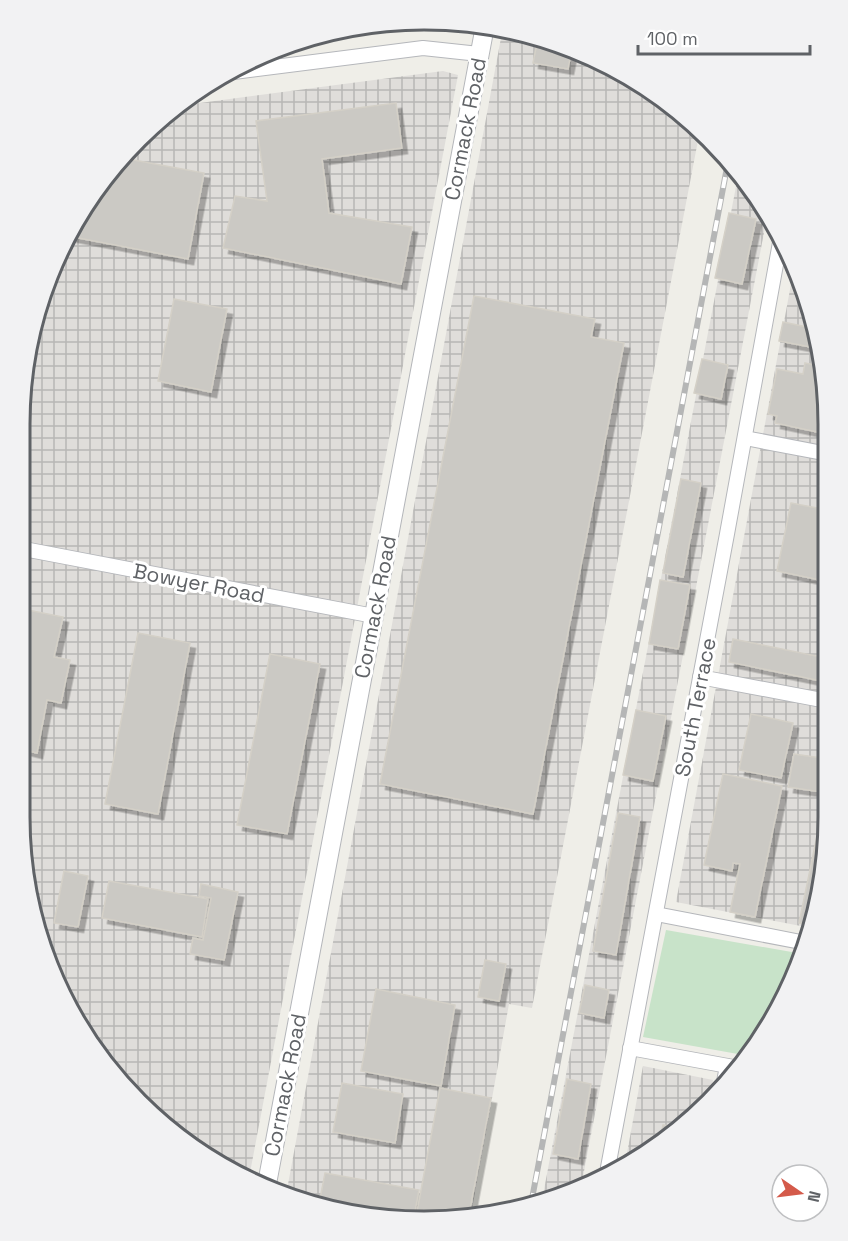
<svg xmlns="http://www.w3.org/2000/svg" width="848" height="1241" viewBox="0 0 848 1241" font-family="'Space Grotesk',sans-serif">
	<style>
		.industrial { fill: url(#industrial-grid) }
		.pitch { fill: #c8e3c9 }
		.building { fill: #cbc9c4; stroke: #d4d0c7; stroke-width: 1.5; filter: url(#shadow) }
		.lines { fill: none; stroke-linecap: round; stroke-linejoin: round }
		.street-casing { stroke: #b5b7bb; stroke-width: 16 }
		.secondary-casing { stroke: #b4b6ba; stroke-width: 20 }
		.street { stroke: #fff; stroke-width: 14 }
		.secondary { stroke: #fff; stroke-width: 18 }
		.rail-casing { stroke: #b5b6b6; stroke-width: 6 }
		.rail { stroke: #fff; stroke-width: 4; stroke-dasharray: 11; stroke-linecap: butt }
		.labels { text-anchor: middle; dominant-baseline: central; stroke-width: 6; stroke-linejoin: round; paint-order: stroke }
		.street-label { font-size: 21px; fill: #5f6266; stroke: #fff }
		.rim { fill: none; stroke: #5f6266; stroke-width: 3 }
	</style>
	<defs>
		<pattern id="industrial-grid" width="8" height="8" patternUnits="userSpaceOnUse" patternTransform="scale(1.5)"><rect width="8" height="8" fill="#dfddda"/><path d="M0 4h8M4 0v8" fill="none" stroke="#b8b7b5"/></pattern>
		<filter id="shadow"><feDropShadow dx="5.5" dy="5.5" stdDeviation="0" flood-color="#0004"/></filter>
	</defs>
	<rect width="100%" height="100%" fill="#efeee8"/>
	<g class="industrial">
		<path d="M 424,20 L 431,20 L 321,35 L 345,27 Z"/>
		<path d="M 503,27 L 579,50 L 649,88 L 700,130 L 532,1008 L 509,1004 L 471,1215 L 372,1218 L 286,1195 Z"/>
		<path d="M 443,71 L 458,75 L 249,1178 L 158,1121 L 87,1041 L 33,922 L 20,817 L 27,345 L 74,222 L 138,138 L 177,106 Z"/>
		<path d="M 738,176 L 767,217 L 581,1187 L 542,1200 Z"/>
		<path d="M 794,268 L 821,345 L 828,817 L 821,896 L 811,928 L 676,902 Z"/>
		<path d="M 643,1066 L 713,1080 L 708,1104 L 625,1164 Z"/>
	</g>
	<path class="pitch" d="M 666,930 L 803,954 L 798,972 L 760,1042 L 749,1056 L 643,1037 Z"/>
	<g class="building">
		<path d="M 538,38 L 572,48 L 568,69 L 533,63 Z"/>
		<path d="M 396,103 L 402,148 L 322,159 L 329,213 L 412,227 L 401,284 L 223,248 L 235,196 L 267,201 L 256,121 Z"/>
		<path d="M 123,158 L 204,173 L 188,259 L 68,236 L 74,222 Z"/>
		<path d="M 729,213 L 756,219 L 742,284 L 715,278 Z"/>
		<path d="M 474,296 L 595,319 L 591,337 L 624,343 L 533,814 L 380,784 Z"/>
		<path d="M 174,299 L 227,309 L 211,392 L 158,381 Z"/>
		<path d="M 783,322 L 812,328 L 813,323 L 821,349 L 779,341 Z"/>
		<path d="M 702,359 L 728,365 L 721,399 L 694,393 Z"/>
		<path d="M 805,363 L 821,366 L 822,433 L 775,423 L 777,416 L 768,414 L 777,369 L 803,374 Z"/>
		<path d="M 681,479 L 701,483 L 683,577 L 663,573 Z"/>
		<path d="M 791,503 L 823,509 L 824,558 L 820,580 L 777,571 Z"/>
		<path d="M 660,580 L 690,585 L 678,649 L 649,644 Z"/>
		<path d="M 23,609 L 63,617 L 54,657 L 70,660 L 61,703 L 47,700 L 37,753 L 21,749 Z"/>
		<path d="M 138,633 L 190,643 L 158,814 L 105,804 Z"/>
		<path d="M 733,639 L 826,658 L 826,682 L 729,662 Z"/>
		<path d="M 270,654 L 320,664 L 287,834 L 237,825 Z"/>
		<path d="M 636,710 L 666,716 L 653,781 L 623,775 Z"/>
		<path d="M 751,714 L 793,723 L 781,778 L 739,770 Z"/>
		<path d="M 794,754 L 828,759 L 828,793 L 788,787 Z"/>
		<path d="M 723,774 L 782,786 L 755,917 L 730,912 L 740,864 L 733,863 L 732,871 L 704,865 Z"/>
		<path d="M 618,813 L 640,817 L 616,955 L 593,951 Z"/>
		<path d="M 817,836 L 826,838 L 821,896 L 812,926 L 799,923 Z"/>
		<path d="M 64,871 L 88,876 L 78,927 L 54,923 Z"/>
		<path d="M 109,881 L 208,899 L 202,937 L 102,918 Z"/>
		<path d="M 201,884 L 238,892 L 224,960 L 190,954 L 193,938 L 203,940 L 211,898 L 199,896 Z"/>
		<path d="M 485,960 L 506,964 L 499,1001 L 478,997 Z"/>
		<path d="M 585,985 L 609,990 L 604,1018 L 579,1013 Z"/>
		<path d="M 376,989 L 455,1005 L 441,1086 L 361,1071 Z"/>
		<path d="M 567,1079 L 591,1084 L 578,1159 L 553,1154 Z"/>
		<path d="M 342,1083 L 403,1094 L 395,1143 L 333,1132 Z"/>
		<path d="M 440,1088 L 491,1098 L 469,1215 L 416,1217 Z"/>
		<path d="M 663,1125 L 676,1127 L 660,1139 Z"/>
		<path d="M 325,1173 L 419,1190 L 414,1217 L 372,1218 L 319,1204 Z"/>
	</g>
	<g class="lines">
		<g class="street-casing">
			<g id="street">
				<path d="M 226,73 L 423,48 L 479,54"/>
				<path d="M 745,438 L 823,453"/>
				<path d="M 24,549 L 374,616"/>
				<path d="M 700,677 L 827,701"/>
				<path d="M 656,914 L 806,943"/>
				<path d="M 630,1048 L 739,1068"/>
				<path d="M 723,1087 L 727,1066"/>
				<path d="M 606,1178 L 727,534 L 781,237"/>
			</g>
		</g>
		<g class="secondary-casing">
			<path id="secondary" d="M 266,1189 L 485,26"/>
		</g>
		<use href="#street" class="street"/>
		<use href="#secondary" class="secondary"/>
		<g class="rail-casing">
			<path id="rail" d="M 531,1204 L 728,162"/>
		</g>
		<use href="#rail" class="rail"/>
	</g>
	<g class="labels">
		<g class="street-label">
			<text transform="translate(465 129) rotate(-79)">Cormack Road</text>
			<text transform="translate(199 583) rotate(11)">Bowyer Road</text>
			<text transform="translate(375 607) rotate(-79)">Cormack Road</text>
			<text transform="translate(695 707) rotate(-79)">South Terrace</text>
			<text transform="translate(285 1085) rotate(-79)">Cormack Road</text>
		</g>
	</g>
	<path d="M0 0H848V1241H0ZM424 30H424A394 394 0 0 1 818 424V817A394 394 0 0 1 424 1211H424A394 394 0 0 1 30 817V424A394 394 0 0 1 424 30Z" fill="#f2f2f3" fill-rule="evenodd"/>
	<path class="rim" d="M424 30H424A394 394 0 0 1 818 424V817A394 394 0 0 1 424 1211H424A394 394 0 0 1 30 817V424A394 394 0 0 1 424 30Z"/>
	<g transform="translate(800 1193) rotate(104)"><circle r="28" fill="#ffffff" stroke="#bfc0c2" stroke-width="1.5"/>
	<path d="M0-4.5L10 22L0 15L-10 22Z" fill="#d45a4a"/>
	<text y="-9" font-size="16" font-weight="bold" text-anchor="middle" fill="#5f6266">N</text>
	</g>
	<path d="M638 45v9h172v-9" fill="none" stroke="#5f6266" stroke-width="3"/>
	<text x="647" y="45" font-size="18" fill="#5f6266" stroke="#ffffff" stroke-width="4.5" paint-order="stroke">100 m</text>
</svg>
